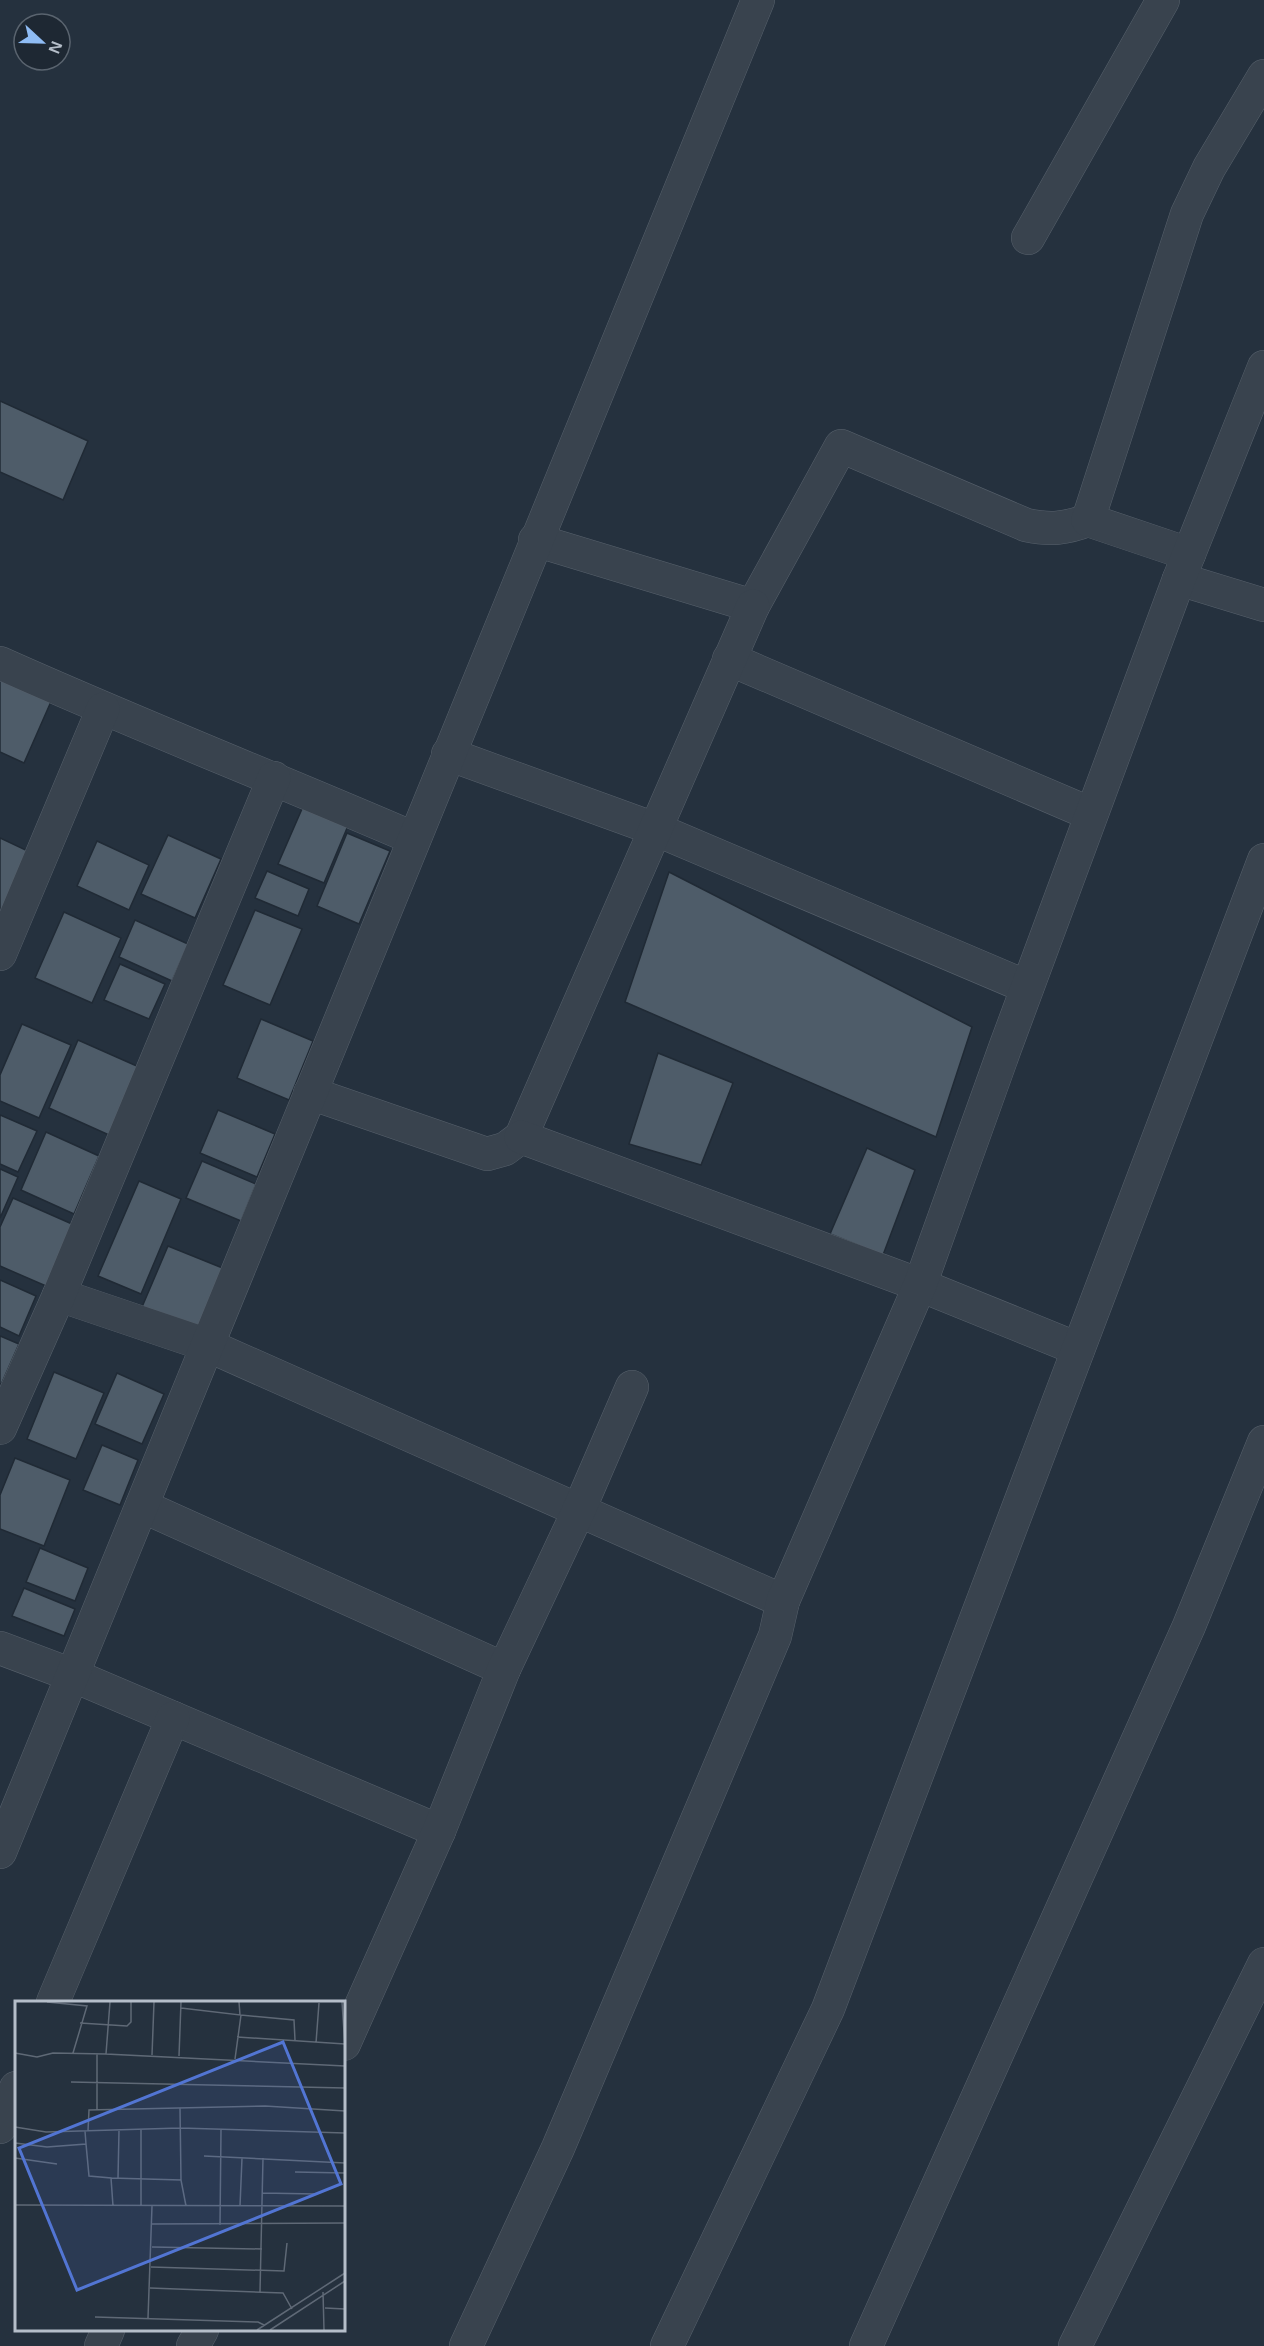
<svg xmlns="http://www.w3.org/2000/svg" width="1264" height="2346" viewBox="0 0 1264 2346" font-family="Arial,sans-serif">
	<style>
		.building { fill: #4e5c69; stroke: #202a35; stroke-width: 1.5 }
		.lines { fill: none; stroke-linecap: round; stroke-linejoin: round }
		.minor-casing { stroke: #57616c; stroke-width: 34 }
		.minor { stroke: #39434e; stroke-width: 33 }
		.inset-road { fill: none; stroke: #5f6976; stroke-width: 1.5 }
		.view { fill: #5275d3; fill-opacity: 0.15; stroke: #5275d3; stroke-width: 3 }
		.inset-edge { fill: none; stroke: #b5bec9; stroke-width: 3 }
	</style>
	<rect width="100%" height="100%" fill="#25313e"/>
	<g class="building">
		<path d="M 0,401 L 88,441 L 63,500 L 0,472 Z"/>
		<path d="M 0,673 L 53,697 L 24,763 L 0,752 Z"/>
		<path d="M 305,802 L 350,821 L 324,883 L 278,864 Z"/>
		<path d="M 347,833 L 390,851 L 359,924 L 317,906 Z"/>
		<path d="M 168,835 L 221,859 L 195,918 L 141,894 Z"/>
		<path d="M 0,838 L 30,852 L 0,921 Z"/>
		<path d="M 97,841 L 149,865 L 129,910 L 77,886 Z"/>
		<path d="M 267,871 L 309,889 L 298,916 L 255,898 Z"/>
		<path d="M 669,872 L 972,1027 L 936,1137 L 625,1002 Z"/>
		<path d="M 255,910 L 302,929 L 270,1005 L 223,985 Z"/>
		<path d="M 64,912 L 121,938 L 92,1003 L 35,978 Z"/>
		<path d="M 135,920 L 188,944 L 172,981 L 119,957 Z"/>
		<path d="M 120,964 L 165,984 L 149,1019 L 104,1000 Z"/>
		<path d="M 261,1019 L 313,1041 L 289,1100 L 237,1078 Z"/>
		<path d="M 22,1024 L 71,1045 L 39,1118 L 0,1101 L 0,1075 Z"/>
		<path d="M 78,1040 L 139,1067 L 109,1135 L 49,1108 Z"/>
		<path d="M 658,1053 L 733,1083 L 701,1165 L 629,1144 Z"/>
		<path d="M 218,1110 L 275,1134 L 257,1177 L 200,1153 Z"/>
		<path d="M 0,1115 L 37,1131 L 18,1172 L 0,1164 Z"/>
		<path d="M 46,1132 L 99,1156 L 74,1214 L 21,1190 Z"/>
		<path d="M 867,1148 L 915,1170 L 883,1255 L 830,1234 Z"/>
		<path d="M 202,1161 L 256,1184 L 241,1221 L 186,1198 Z"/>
		<path d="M 0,1169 L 18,1177 L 0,1218 Z"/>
		<path d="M 139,1181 L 181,1199 L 141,1294 L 98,1276 Z"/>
		<path d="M 13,1198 L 72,1224 L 46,1286 L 0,1266 L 0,1227 Z"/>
		<path d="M 168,1246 L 225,1269 L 199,1331 L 142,1307 Z"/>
		<path d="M 0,1280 L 36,1296 L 19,1336 L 0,1327 Z"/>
		<path d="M 0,1336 L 19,1344 L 0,1387 Z"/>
		<path d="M 54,1372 L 104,1393 L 76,1459 L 27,1439 Z"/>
		<path d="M 117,1373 L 164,1394 L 142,1444 L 95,1424 Z"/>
		<path d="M 102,1445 L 138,1460 L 120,1505 L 83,1490 Z"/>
		<path d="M 15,1458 L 70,1480 L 44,1546 L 0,1529 L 0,1495 Z"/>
		<path d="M 40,1548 L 88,1568 L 75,1601 L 26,1582 Z"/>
		<path d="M 24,1588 L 75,1609 L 64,1636 L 12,1616 Z"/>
	</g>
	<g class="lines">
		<g class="minor-casing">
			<g id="minor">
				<path d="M 1028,238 L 1163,0"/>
				<path d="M 535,540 L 753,606 L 841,446 L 1026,525 C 1050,530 1065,529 1088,520"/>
				<path d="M 1189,554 L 1088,520 L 1187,214 L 1209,168 L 1264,76"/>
				<path d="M 1179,579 L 1264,605"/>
				<path d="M 729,659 L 1091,814"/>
				<path d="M 0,663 C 136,724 276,779 413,838"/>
				<path d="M 448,754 L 655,829 L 1027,987"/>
				<path d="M 0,954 L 103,709"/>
				<path d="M 310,1093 L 487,1154 L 505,1149 L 521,1137 L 753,606"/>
				<path d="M 521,1137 L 920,1285 L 1078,1349"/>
				<path d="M 59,1295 L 207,1345 L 783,1601"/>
				<path d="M 0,1428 L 59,1295 L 274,778"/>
				<path d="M 142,1506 L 504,1669"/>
				<path d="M 0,1648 L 72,1675 L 439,1831"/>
				<path d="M 0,1852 L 758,0"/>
				<path d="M 53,2002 L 173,1718"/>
				<path d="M 344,2044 L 439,1831 L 504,1669 L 578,1512 L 632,1387"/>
				<path d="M 0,2127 L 16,2088"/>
				<path d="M 101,2346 L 108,2330"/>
				<path d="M 193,2346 L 202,2330"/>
				<path d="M 466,2346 L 558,2148 L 775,1636 L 783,1601 L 920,1285 L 1005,1048 L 1179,579 L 1264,367"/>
				<path d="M 667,2346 L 828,2009 L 1264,860"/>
				<path d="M 866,2346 L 1189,1626 L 1264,1442"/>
				<path d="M 1075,2346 L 1264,1964"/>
			</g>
		</g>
		<use href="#minor" class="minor"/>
	</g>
	<g transform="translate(15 2001)">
		<rect width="330" height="330" fill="#25313e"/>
		<path class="inset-road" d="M 32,1 L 72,5 L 58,52M 95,1 L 91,53 L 330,65M 327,1 L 330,46M 166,7 L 225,14 L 224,1M 65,22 L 112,25 L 116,21 L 116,1M 222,36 L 330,43M 301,42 L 304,2M 0,52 L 22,56 L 38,52 L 91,53M 82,53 L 82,109M 137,54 L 139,1M 164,55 L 166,1M 220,58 L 226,14 L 279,19 L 280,39M 56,81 L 330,87M 165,107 L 166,179M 0,126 L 31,131 L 165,127 L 330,132M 126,129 L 126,205M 73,130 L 74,109 L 250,105 L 330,110M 0,142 L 32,146 L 71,143 L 70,130M 71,143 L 74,175 L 96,177 L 98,205M 189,155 L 330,162M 0,157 L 42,163M 280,171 L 330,172M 96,177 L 166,179 L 171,205M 103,177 L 104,130M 247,192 L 301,193M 0,204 L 330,205M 225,205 L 227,157M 137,223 L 330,222M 205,224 L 206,129M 137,246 L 247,248M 136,266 L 269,270 L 272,242M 135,287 L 268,292 L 277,308M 245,291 L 248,157M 308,291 L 309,329M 310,307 L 330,308M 80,316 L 243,321 L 249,324M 133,317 L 137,205M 242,329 L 330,272M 255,329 L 330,280"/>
		<path class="view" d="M 268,41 L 326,183 L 62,289 L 4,147 Z"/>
		<rect width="330" height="330" class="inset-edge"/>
	</g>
	<g transform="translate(42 42) rotate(112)"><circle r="28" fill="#1e2833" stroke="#5a646f" stroke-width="1.5"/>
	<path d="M0-4.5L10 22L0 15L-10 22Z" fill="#8fbcf4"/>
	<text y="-9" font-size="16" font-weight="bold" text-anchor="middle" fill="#b5bec9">N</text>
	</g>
</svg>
